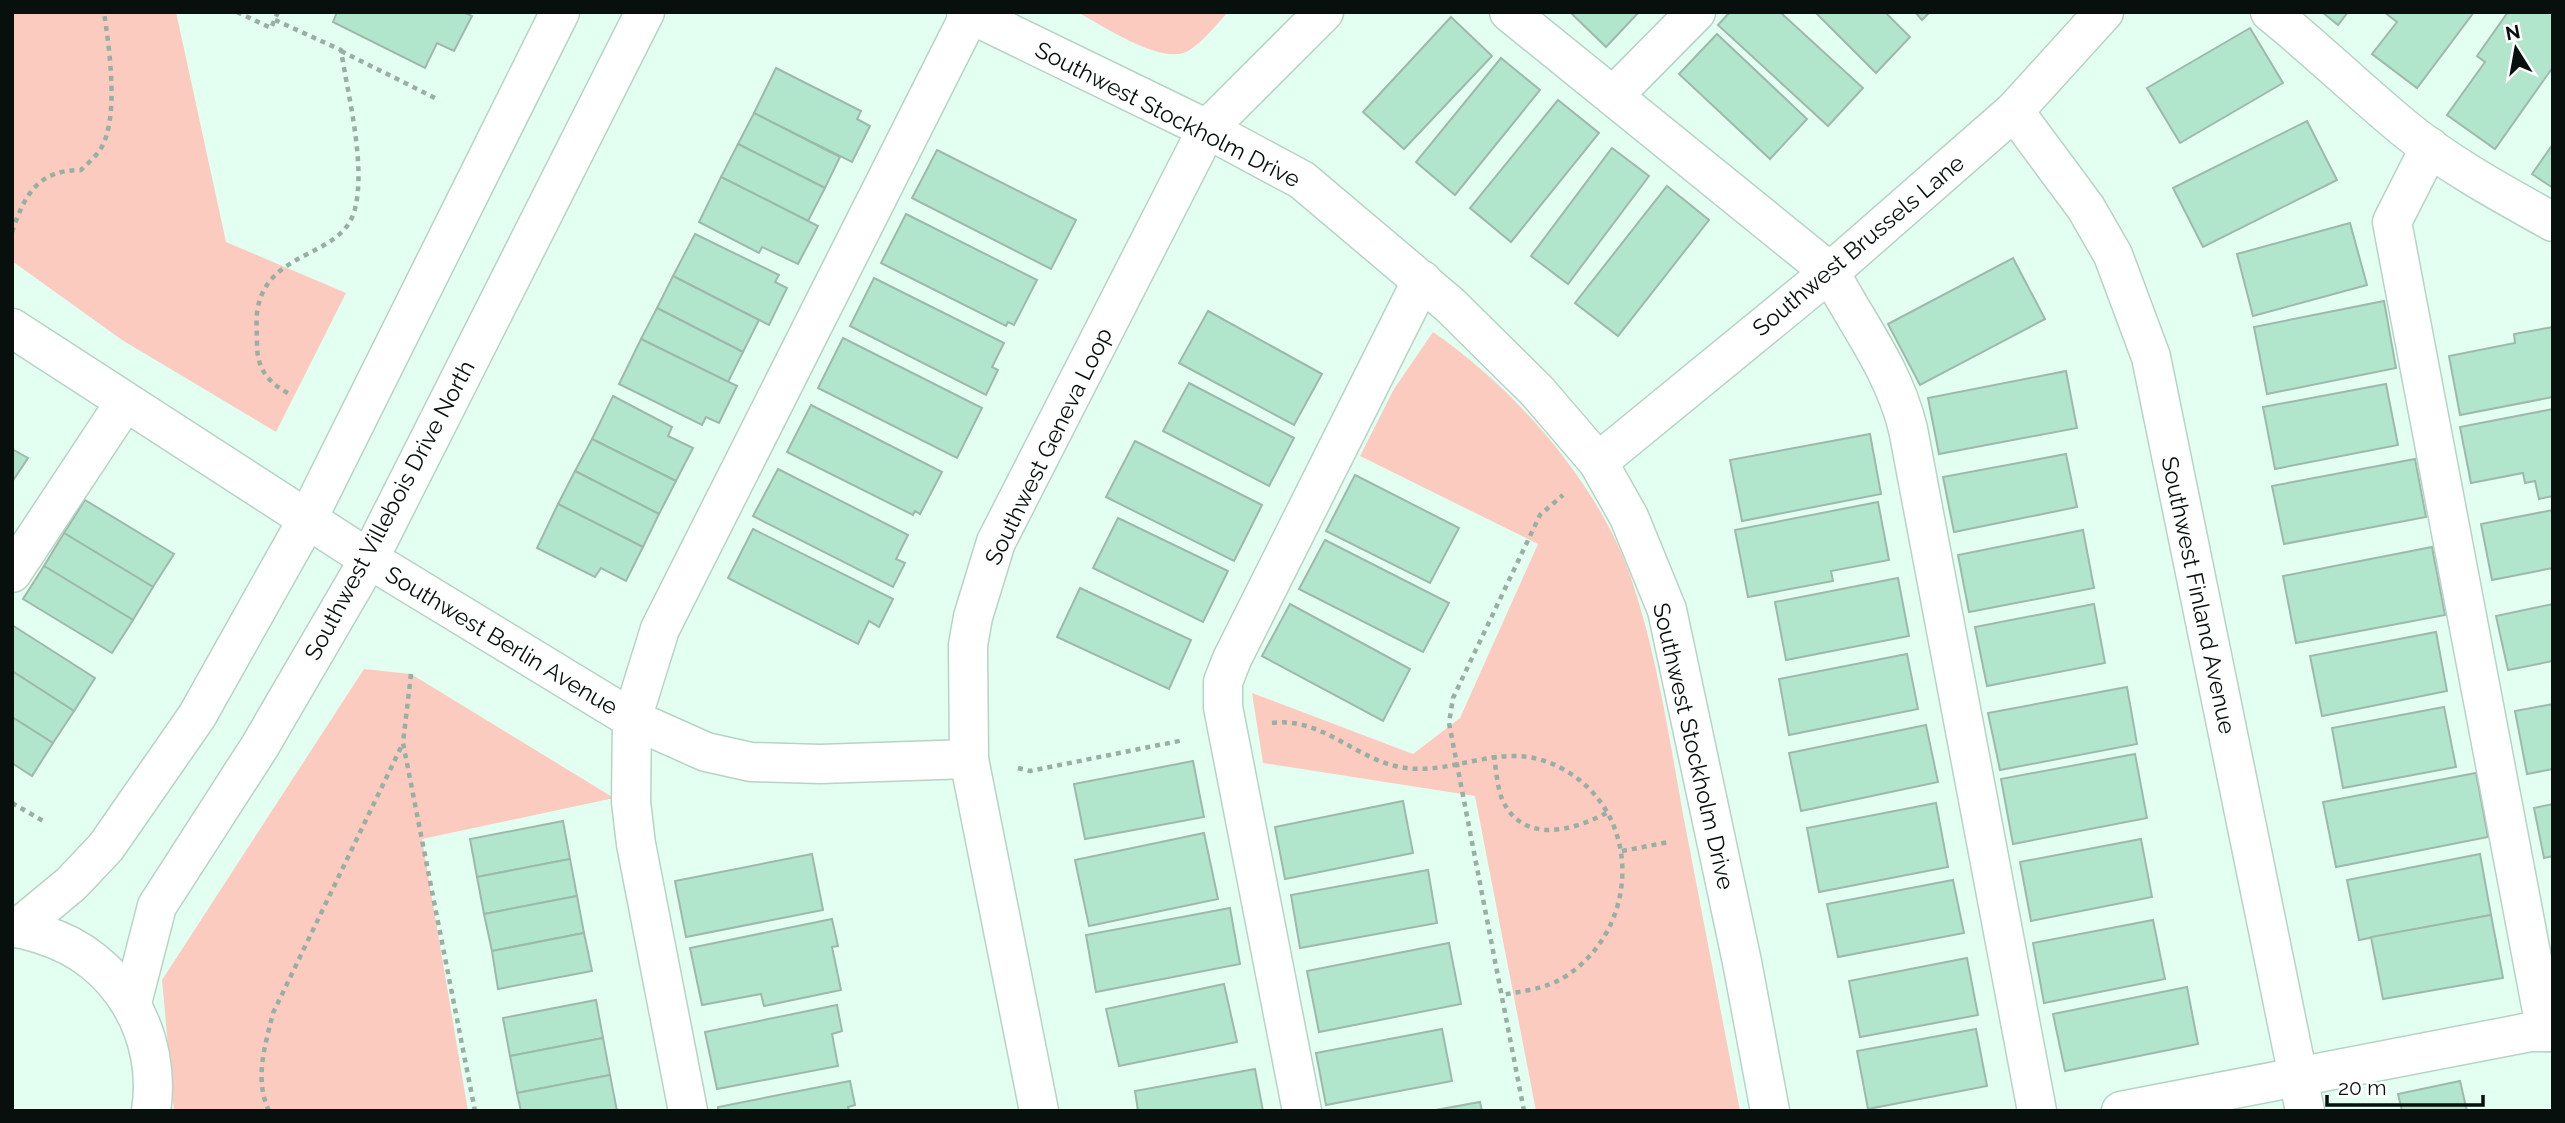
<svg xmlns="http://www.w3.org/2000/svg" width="2565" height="1123" viewBox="0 0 2565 1123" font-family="Raleway,sans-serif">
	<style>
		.green { fill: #fccbbf }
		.building { fill: #b1e6cd; stroke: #9eb9ac; stroke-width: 2 }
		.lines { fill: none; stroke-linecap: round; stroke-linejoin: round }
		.minor-casing { stroke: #b7d3c6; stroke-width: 41 }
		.path { stroke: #99afa4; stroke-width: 4.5; stroke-dasharray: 5 5; stroke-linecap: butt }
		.minor { stroke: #fff; stroke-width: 38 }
		.labels { text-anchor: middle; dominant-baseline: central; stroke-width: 5; stroke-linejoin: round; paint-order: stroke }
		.street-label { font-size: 23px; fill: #07100c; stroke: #fff }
	</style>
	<rect width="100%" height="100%" fill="#e2fff1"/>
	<g class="green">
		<path d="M 12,12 L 176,12 L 226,242 L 346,293 L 276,432 L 122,340 L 12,261 Z"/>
		<path d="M 1077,12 L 1228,12 C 1216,25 1203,42 1188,51 C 1162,66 1102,25 1077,12 Z"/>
		<path d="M 1433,332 C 1515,388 1601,486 1632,581 C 1657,656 1669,736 1683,814 C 1702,913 1721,1012 1740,1111 L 1536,1111 L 1475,796 L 1263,763 L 1252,693 L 1413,754 L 1460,718 L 1538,544 L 1360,456 L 1394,389 Z"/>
		<path d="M 364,669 L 411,674 L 614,798 L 422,839 L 468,1111 L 174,1111 L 162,980 Z"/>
	</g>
	<g class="building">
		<path d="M 337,12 L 463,12 L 472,16 L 454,51 L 437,43 L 425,68 L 333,22 Z"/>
		<path d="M 1570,12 L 1639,12 L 1606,47 Z"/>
		<path d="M 1730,12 L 1780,12 L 1863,88 L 1828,126 L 1718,25 Z"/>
		<path d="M 1815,12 L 1885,12 L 1910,37 L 1876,73 Z"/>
		<path d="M 1915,12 L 1930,12 L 1922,20 Z"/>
		<path d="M 2322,12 L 2348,12 L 2338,25 Z"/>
		<path d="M 2384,12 L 2474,12 L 2417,88 L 2372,54 L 2397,22 Z"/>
		<path d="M 2508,12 L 2553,12 L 2553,67 L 2495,149 L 2447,115 L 2485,62 L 2477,56 Z"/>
		<path d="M 1451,17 L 1492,56 L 1404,149 L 1363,112 Z"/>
		<path d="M 2250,28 L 2283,83 L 2180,143 L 2147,88 Z"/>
		<path d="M 1717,34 L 1807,119 L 1770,159 L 1679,74 Z"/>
		<path d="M 1501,58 L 1540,90 L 1455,195 L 1416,162 Z"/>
		<path d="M 776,68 L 861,111 L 857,119 L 870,126 L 852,162 L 754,113 Z"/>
		<path d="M 1558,100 L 1599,133 L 1511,242 L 1470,208 Z"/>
		<path d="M 754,113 L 840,157 L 825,188 L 738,144 Z"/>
		<path d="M 2307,121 L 2337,180 L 2203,247 L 2173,188 Z"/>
		<path d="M 738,144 L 825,188 L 808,221 L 721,177 Z"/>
		<path d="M 2553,144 L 2553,188 L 2532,174 Z"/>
		<path d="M 1612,148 L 1649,176 L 1568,284 L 1531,256 Z"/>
		<path d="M 937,150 L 1076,220 L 1051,269 L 912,198 Z"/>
		<path d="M 721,177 L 818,226 L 798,264 L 762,247 L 759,253 L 699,222 Z"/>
		<path d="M 1667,186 L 1709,220 L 1618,336 L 1575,303 Z"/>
		<path d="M 906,214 L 1037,280 L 1014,325 L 1008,322 L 1006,326 L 881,263 Z"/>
		<path d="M 2350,223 L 2367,285 L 2253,316 L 2237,254 Z"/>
		<path d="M 695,234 L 779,275 L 775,282 L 787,288 L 769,325 L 673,276 Z"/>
		<path d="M 2013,258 L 2045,319 L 1920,385 L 1888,324 Z"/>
		<path d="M 673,276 L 759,320 L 743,352 L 657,308 Z"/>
		<path d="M 874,278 L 1004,343 L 992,367 L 998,370 L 986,395 L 850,326 Z"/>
		<path d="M 2384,301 L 2396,368 L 2267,394 L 2254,327 Z"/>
		<path d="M 657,308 L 743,352 L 728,382 L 641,339 Z"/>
		<path d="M 1208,311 L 1322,374 L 1294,425 L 1179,363 Z"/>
		<path d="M 2553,327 L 2553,397 L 2460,415 L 2449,356 L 2515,343 L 2514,334 Z"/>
		<path d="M 843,338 L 982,408 L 957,458 L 818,388 Z"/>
		<path d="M 641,339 L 737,386 L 719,423 L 706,417 L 702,425 L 619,384 Z"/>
		<path d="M 2066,371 L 2077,428 L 1939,454 L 1928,398 Z"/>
		<path d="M 1189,383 L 1294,438 L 1269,486 L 1163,431 Z"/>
		<path d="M 2386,384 L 2398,445 L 2275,469 L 2263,407 Z"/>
		<path d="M 613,396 L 672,427 L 668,436 L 693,448 L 676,481 L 592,439 Z"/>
		<path d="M 811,405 L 942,472 L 920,514 L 915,511 L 913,515 L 787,452 Z"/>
		<path d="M 2553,409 L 2553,496 L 2539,499 L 2535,481 L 2525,483 L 2523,473 L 2471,483 L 2460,427 Z"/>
		<path d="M 1870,434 L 1881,494 L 1742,521 L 1730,460 Z"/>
		<path d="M 592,439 L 676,481 L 659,514 L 575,471 Z"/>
		<path d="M 1135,441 L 1262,505 L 1234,561 L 1106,497 Z"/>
		<path d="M 12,449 L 28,458 L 12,482 Z"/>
		<path d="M 2066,454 L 2077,507 L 1954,532 L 1943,477 Z"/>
		<path d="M 2415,459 L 2426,517 L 2284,544 L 2272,486 Z"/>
		<path d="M 778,469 L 908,535 L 896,559 L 905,563 L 893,587 L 753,516 Z"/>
		<path d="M 575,471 L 659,514 L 643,547 L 558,504 Z"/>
		<path d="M 1355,475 L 1459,528 L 1430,583 L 1326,531 Z"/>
		<path d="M 85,500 L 174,554 L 153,587 L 64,533 Z"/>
		<path d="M 1878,502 L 1889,560 L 1831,571 L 1833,581 L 1748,597 L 1735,530 Z"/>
		<path d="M 558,504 L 643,547 L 626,581 L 601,568 L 595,577 L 537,548 Z"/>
		<path d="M 2553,510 L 2553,568 L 2492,580 L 2481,524 Z"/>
		<path d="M 1118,518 L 1228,571 L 1203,622 L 1093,568 Z"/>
		<path d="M 753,529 L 893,599 L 879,627 L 869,621 L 858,644 L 728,578 Z"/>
		<path d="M 2083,530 L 2094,588 L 1969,612 L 1958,555 Z"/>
		<path d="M 64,533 L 153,587 L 133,620 L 44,566 Z"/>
		<path d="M 1325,540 L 1449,603 L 1423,652 L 1299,589 Z"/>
		<path d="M 2432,547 L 2445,615 L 2296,643 L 2283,576 Z"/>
		<path d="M 44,566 L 133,620 L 112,653 L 23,599 Z"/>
		<path d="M 1898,578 L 1909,636 L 1786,660 L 1775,602 Z"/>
		<path d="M 1080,588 L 1191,640 L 1169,689 L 1057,637 Z"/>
		<path d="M 1290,604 L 1410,669 L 1383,721 L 1262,656 Z"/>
		<path d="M 2094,604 L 2105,663 L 1987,686 L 1975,627 Z"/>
		<path d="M 2553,604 L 2553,661 L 2508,670 L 2496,616 Z"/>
		<path d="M 12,625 L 95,678 L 74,711 L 12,671 Z"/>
		<path d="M 2436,632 L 2447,691 L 2322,716 L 2310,656 Z"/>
		<path d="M 1907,654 L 1918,709 L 1789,735 L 1779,679 Z"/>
		<path d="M 12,671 L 74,711 L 53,743 L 12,717 Z"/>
		<path d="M 2127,687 L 2137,744 L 2000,770 L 1988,713 Z"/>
		<path d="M 2553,704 L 2553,769 L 2527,774 L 2515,711 Z"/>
		<path d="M 2444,707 L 2456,767 L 2343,788 L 2332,728 Z"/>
		<path d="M 12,717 L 53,743 L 32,776 L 12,763 Z"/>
		<path d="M 1926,725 L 1938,782 L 1801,811 L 1789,753 Z"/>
		<path d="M 2135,754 L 2147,818 L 2013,844 L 2001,779 Z"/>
		<path d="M 1193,761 L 1204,817 L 1085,839 L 1074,784 Z"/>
		<path d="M 2476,773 L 2488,837 L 2336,867 L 2323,802 Z"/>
		<path d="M 1403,801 L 1413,853 L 1285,879 L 1275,827 Z"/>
		<path d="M 1936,803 L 1948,867 L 1819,892 L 1807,828 Z"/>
		<path d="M 2553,804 L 2553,856 L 2544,858 L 2534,808 Z"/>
		<path d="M 563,821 L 570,859 L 477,877 L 470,839 Z"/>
		<path d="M 1204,833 L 1218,899 L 1089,926 L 1075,860 Z"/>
		<path d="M 2141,839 L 2152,897 L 2031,921 L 2020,862 Z"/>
		<path d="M 812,854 L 823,910 L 686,937 L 675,881 Z"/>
		<path d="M 2480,854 L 2491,915 L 2359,940 L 2347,880 Z"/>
		<path d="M 570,859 L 577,896 L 484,914 L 477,877 Z"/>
		<path d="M 1428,870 L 1437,923 L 1300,948 L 1291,895 Z"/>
		<path d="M 1953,880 L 1964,933 L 1838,957 L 1827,904 Z"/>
		<path d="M 577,896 L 584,933 L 492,951 L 484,914 Z"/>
		<path d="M 1230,908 L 1240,964 L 1096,992 L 1086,935 Z"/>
		<path d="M 2491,915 L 2503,978 L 2383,999 L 2371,937 Z"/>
		<path d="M 832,919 L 838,946 L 832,947 L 841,990 L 764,1006 L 761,994 L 702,1005 L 690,948 Z"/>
		<path d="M 2153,920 L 2165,979 L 2044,1003 L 2033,943 Z"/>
		<path d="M 584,933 L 592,971 L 498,989 L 492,951 Z"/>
		<path d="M 1449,943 L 1461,1004 L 1319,1032 L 1307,971 Z"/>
		<path d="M 1967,958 L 1978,1015 L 1860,1037 L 1849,981 Z"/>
		<path d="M 1224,984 L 1237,1042 L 1119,1066 L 1106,1009 Z"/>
		<path d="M 2187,987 L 2198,1044 L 2065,1071 L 2053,1014 Z"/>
		<path d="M 596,1000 L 603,1038 L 510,1056 L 503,1018 Z"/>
		<path d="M 837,1005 L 842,1031 L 832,1034 L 838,1066 L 717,1089 L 705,1032 Z"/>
		<path d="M 1442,1029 L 1452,1081 L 1326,1105 L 1316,1053 Z"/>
		<path d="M 1976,1029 L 1987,1086 L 1868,1109 L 1857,1051 Z"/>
		<path d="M 603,1038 L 610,1075 L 517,1093 L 510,1056 Z"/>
		<path d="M 1255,1069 L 1263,1111 L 1138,1111 L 1135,1091 Z"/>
		<path d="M 610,1075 L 617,1111 L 521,1111 L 517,1093 Z"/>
		<path d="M 850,1081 L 855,1105 L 848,1107 L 849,1111 L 718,1111 L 718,1107 Z"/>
		<path d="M 2460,1081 L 2467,1111 L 2402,1111 L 2398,1094 Z"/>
		<path d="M 1480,1102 L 1482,1111 L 1430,1111 Z"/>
	</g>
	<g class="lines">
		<g class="minor-casing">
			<g id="minor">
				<path d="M 966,12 L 1207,129 L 1302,180 L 1450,305 L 1537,391 L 1598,462 L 1629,517 L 1667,610 L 1742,962 L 1770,1111"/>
				<path d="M 1509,12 L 1830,272 C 1859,327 1893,368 1908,429 L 2037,1111"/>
				<path d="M 2270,12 C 2316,49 2358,90 2404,128 C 2449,165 2501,193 2553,222"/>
				<path d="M 1613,96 L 1696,12"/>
				<path d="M 2014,111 L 2086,208 L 2113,255 L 2151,357 L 2305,1111"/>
				<path d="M 2430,147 L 2392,222 L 2546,1032"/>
				<path d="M 12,328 L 369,559 L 632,719 L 706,752 L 751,762 L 820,764 L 969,759"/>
				<path d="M 1598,462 L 1830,272 L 2014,111 L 2104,12"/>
				<path d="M 12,573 L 125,402"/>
				<path d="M 12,928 C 23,928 33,932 43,935 C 119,958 163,1035 151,1111"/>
				<path d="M 18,928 L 71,884 L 106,847 L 197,716 L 307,520 L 560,12"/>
				<path d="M 132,1003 L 157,906 L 260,746 L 369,559 L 645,12"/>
				<path d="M 688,1111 L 636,844 L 631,802 L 632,719 L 660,629 L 971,12"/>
				<path d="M 1039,1111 L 969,759 L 968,645 L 973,617 L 996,542 L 1207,129 L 1324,12"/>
				<path d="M 1302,1111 L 1223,707 L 1223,682 L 1232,659 L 1422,280"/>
				<path d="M 2121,1111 L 2530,1032 L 2553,1032"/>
			</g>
		</g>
		<g class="path">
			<path d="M 237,12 L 271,28 L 278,12"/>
			<path d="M 275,20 L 341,50 C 348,96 366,164 355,209 C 342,260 265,248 257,313 C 256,323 257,334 257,345 C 257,369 269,384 290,394"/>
			<path d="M 341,51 L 437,99"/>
			<path d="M 12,232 C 25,194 38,170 81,170 C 87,164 95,157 100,150 C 120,119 109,47 104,12"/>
			<path d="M 411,674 L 403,743 L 475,1111"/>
			<path d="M 1272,723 C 1320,717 1351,755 1395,766 C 1452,780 1502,736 1561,768 C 1644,812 1641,930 1563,978 C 1545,989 1522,991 1502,995"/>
			<path d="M 1494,755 C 1496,769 1497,786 1502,799 C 1522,845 1574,831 1608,812"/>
			<path d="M 1018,768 L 1030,771 L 1184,740"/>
			<path d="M 12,803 L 45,822"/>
			<path d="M 1622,851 L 1669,842"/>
			<path d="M 269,1111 C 254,1079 265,1046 273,1013 L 403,743"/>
			<path d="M 1524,1111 L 1449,723 L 1453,698 L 1540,515 L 1563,495"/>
		</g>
		<use href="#minor" class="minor"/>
	</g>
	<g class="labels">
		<g class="street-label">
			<text transform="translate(1168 114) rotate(27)">Southwest Stockholm Drive</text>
			<text transform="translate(1858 245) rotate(-40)">Southwest Brussels Lane</text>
			<text transform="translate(1048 446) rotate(-64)">Southwest Geneva Loop</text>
			<text transform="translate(389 510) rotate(-62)">Southwest Villebois Drive North</text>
			<text transform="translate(2199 595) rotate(78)">Southwest Finland Avenue</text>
			<text transform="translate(502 640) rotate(31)">Southwest Berlin Avenue</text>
			<text transform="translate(1694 746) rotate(77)">Southwest Stockholm Drive</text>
		</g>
	</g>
	<rect width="2565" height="1123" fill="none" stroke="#07100c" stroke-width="28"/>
	<g transform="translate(2516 49) rotate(349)" stroke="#ffffff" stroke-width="5" paint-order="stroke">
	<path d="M0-5L12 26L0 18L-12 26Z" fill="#07100c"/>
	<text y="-10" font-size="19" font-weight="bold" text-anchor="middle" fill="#07100c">N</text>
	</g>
	<path d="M2327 1095v10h156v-10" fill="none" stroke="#07100c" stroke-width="3.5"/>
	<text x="2338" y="1095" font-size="21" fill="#07100c" stroke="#ffffff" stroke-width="5" paint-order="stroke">20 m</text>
</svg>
